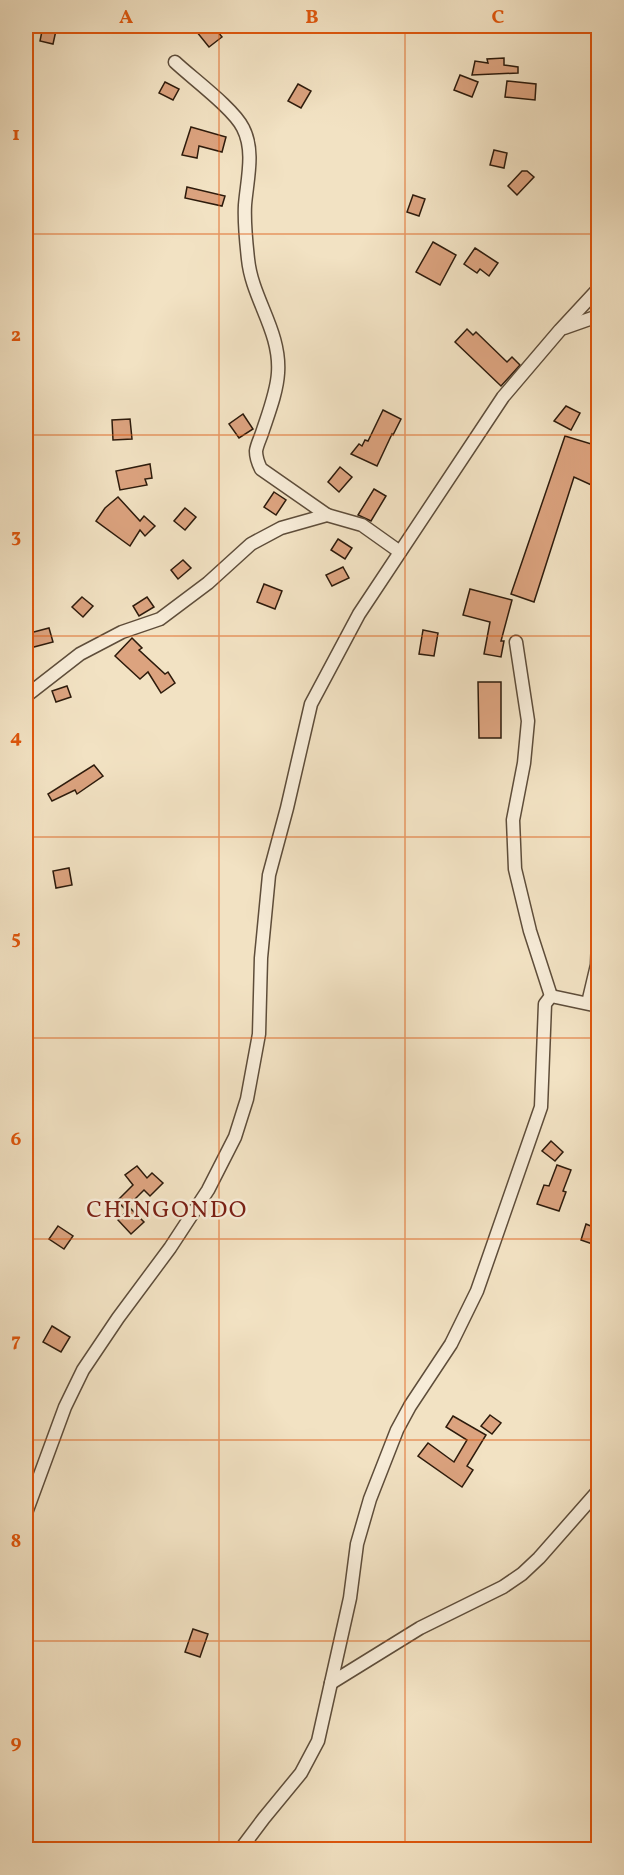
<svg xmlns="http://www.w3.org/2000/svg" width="624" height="1875" viewBox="0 0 624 1875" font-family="Vollkorn,serif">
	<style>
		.building { fill: #dca37f; stroke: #2d1b0c; stroke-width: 1.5 }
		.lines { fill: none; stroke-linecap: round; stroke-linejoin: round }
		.street-casing { stroke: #5e4d3a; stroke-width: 15 }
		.street { stroke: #f7ecd8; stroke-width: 12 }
		.grid { fill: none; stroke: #df560c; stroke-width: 1.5; stroke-opacity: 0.55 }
		.labels { text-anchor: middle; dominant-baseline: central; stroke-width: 5; stroke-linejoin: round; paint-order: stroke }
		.quarter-label { font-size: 24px; letter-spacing: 1.5px; fill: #7a1f14; stroke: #f7ecd8 }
		.neatline { fill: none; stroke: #df560c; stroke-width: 2 }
		.grid-label { font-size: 20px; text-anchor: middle; font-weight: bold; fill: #df560c }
	</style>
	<rect width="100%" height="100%" fill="#f2e2c3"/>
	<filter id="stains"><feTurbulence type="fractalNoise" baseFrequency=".00333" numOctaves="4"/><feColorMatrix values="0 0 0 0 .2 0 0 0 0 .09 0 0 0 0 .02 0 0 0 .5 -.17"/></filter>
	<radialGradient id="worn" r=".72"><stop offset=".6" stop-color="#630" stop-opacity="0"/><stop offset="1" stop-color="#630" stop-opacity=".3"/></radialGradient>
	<g class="building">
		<path d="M 43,26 L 57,26 L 53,44 L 40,41 Z"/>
		<path d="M 192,26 L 213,26 L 222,37 L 209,47 Z"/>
		<path d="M 504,58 L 504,65 L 518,67 L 518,73 L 472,75 L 475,61 L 488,63 L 487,59 Z"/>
		<path d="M 460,75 L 478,82 L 472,97 L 454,90 Z"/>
		<path d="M 507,81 L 536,84 L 535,100 L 505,97 Z"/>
		<path d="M 165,82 L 179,89 L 173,100 L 159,93 Z"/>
		<path d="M 298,84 L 311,91 L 301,108 L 288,101 Z"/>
		<path d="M 191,127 L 226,137 L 222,152 L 199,146 L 197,158 L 182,155 Z"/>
		<path d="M 494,150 L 507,153 L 504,168 L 490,165 Z"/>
		<path d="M 522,171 L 527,171 L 534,177 L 517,195 L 508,186 Z"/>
		<path d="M 187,187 L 225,196 L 222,206 L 185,198 Z"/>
		<path d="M 413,195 L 425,199 L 419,216 L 407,212 Z"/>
		<path d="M 433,242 L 456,255 L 440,285 L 416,272 Z"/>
		<path d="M 475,248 L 498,263 L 489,276 L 480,269 L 477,273 L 464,264 Z"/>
		<path d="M 467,329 L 473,335 L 476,332 L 507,362 L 512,357 L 520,365 L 501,386 L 455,342 Z"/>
		<path d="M 566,406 L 580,413 L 571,430 L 554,421 Z"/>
		<path d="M 383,410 L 401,419 L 393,435 L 392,434 L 377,466 L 351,454 L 359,444 L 362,446 L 365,440 L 368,441 Z"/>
		<path d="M 243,414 L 253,429 L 239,438 L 229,424 Z"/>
		<path d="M 130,419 L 132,439 L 113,440 L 112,420 Z"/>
		<path d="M 565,436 L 598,446 L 598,488 L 574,477 L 534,602 L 511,594 Z"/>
		<path d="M 150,464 L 152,478 L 145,479 L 147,485 L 120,490 L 116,471 Z"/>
		<path d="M 340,467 L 352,477 L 339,492 L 328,482 Z"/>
		<path d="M 374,489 L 386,496 L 371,521 L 358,515 Z"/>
		<path d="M 274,492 L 286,500 L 276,515 L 264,507 Z"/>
		<path d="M 118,497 L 140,521 L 144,516 L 155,526 L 145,536 L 140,530 L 130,546 L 96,521 L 105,508 Z"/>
		<path d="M 185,508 L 196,517 L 185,530 L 174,521 Z"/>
		<path d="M 338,539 L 352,548 L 345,559 L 331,550 Z"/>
		<path d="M 183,560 L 191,568 L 178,579 L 171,570 Z"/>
		<path d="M 343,567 L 349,578 L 332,586 L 326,575 Z"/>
		<path d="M 264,584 L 282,591 L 275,609 L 257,602 Z"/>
		<path d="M 470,589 L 512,600 L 501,641 L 504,641 L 501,657 L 484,654 L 490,622 L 463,615 Z"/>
		<path d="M 82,597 L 93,606 L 83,617 L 72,607 Z"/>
		<path d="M 147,597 L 154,607 L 139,616 L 133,606 Z"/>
		<path d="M 49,628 L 53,642 L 30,648 L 26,634 Z"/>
		<path d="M 423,630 L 438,633 L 434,656 L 419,654 Z"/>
		<path d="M 132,638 L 142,648 L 139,650 L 165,674 L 168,672 L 175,683 L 161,693 L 148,672 L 140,679 L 115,656 Z"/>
		<path d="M 478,682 L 501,682 L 501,738 L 479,738 Z"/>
		<path d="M 67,686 L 71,697 L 56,702 L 52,691 Z"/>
		<path d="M 94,765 L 103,776 L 77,794 L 75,790 L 52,801 L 48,794 Z"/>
		<path d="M 69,868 L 72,885 L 56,888 L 53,871 Z"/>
		<path d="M 551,1141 L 563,1152 L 555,1161 L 542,1151 Z"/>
		<path d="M 557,1165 L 571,1170 L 563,1191 L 566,1192 L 559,1211 L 537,1204 L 544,1185 L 549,1186 Z"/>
		<path d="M 137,1166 L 147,1178 L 152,1173 L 163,1183 L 150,1196 L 144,1190 L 125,1209 L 117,1201 L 133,1185 L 125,1175 Z"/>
		<path d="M 130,1208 L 144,1222 L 131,1234 L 118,1220 Z"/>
		<path d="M 586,1224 L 598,1229 L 598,1246 L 581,1240 Z"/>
		<path d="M 58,1226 L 73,1236 L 64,1249 L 49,1239 Z"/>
		<path d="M 52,1326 L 70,1337 L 61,1352 L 43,1342 Z"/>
		<path d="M 490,1415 L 501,1423 L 492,1434 L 481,1426 Z"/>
		<path d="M 453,1416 L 486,1435 L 467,1466 L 473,1470 L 462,1487 L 418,1456 L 428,1443 L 454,1462 L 467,1440 L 446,1427 Z"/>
		<path d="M 193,1629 L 208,1634 L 200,1657 L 185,1652 Z"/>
	</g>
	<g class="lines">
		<g class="street-casing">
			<g id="street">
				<path d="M 175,62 C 192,78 234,109 243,128 C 255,151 247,180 245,205 C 244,223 246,241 248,259 C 252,299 281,331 278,373 C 277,391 269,412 263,430 C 261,437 257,444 256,451 C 256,458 258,463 261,469 L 327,515"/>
				<path d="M 564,328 L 598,316"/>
				<path d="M 516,642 L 528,721 L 524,763 L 513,820 L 515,869 L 530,931 L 551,996"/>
				<path d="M 26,696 L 80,654 L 122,632 L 160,619 L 208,583 L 251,544 L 281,528 L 327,515 L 362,525 L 400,552"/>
				<path d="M 551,996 L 598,1006"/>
				<path d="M 588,1003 L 597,965 L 598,942"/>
				<path d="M 26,1513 L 65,1407 L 83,1370 L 118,1318 L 170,1248 L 208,1190 L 235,1137 L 247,1099 L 259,1034 L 261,958 L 269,875 L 287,808 L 311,704 L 359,614 L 503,397 L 560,330 L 598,289"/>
				<path d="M 331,1683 L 420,1628 L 503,1587 L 522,1574 L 539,1558 L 598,1491"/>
				<path d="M 240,1850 L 264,1818 L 301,1773 L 318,1741 L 350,1598 L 357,1544 L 370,1499 L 397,1430 L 410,1406 L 451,1344 L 477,1291 L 541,1107 L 545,1004 L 551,996"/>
			</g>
		</g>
		<use href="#street" class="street"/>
	</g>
	<path class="grid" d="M 219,26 L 219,1850M 405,26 L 405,1850M 26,234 L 598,234M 26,435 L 598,435M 26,636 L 598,636M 26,837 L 598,837M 26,1038 L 598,1038M 26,1239 L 598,1239M 26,1440 L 598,1440M 26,1641 L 598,1641"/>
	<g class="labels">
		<g class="quarter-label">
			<text x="167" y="1211">CHINGONDO</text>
		</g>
	</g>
	<rect width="624" height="1875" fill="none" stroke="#f2e2c3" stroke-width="66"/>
	<rect x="33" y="33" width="558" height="1809" class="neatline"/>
	<g class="grid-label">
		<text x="126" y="23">A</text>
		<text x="312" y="23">B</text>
		<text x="498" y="23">C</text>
		<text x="16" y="140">1</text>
		<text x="16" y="341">2</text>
		<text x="16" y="542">3</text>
		<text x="16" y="743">4</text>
		<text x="16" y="944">5</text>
		<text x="16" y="1145">6</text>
		<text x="16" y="1346">7</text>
		<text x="16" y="1547">8</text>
		<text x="16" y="1748">9</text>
	</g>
	<rect width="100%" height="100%" filter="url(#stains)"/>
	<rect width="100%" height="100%" fill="url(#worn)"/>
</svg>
